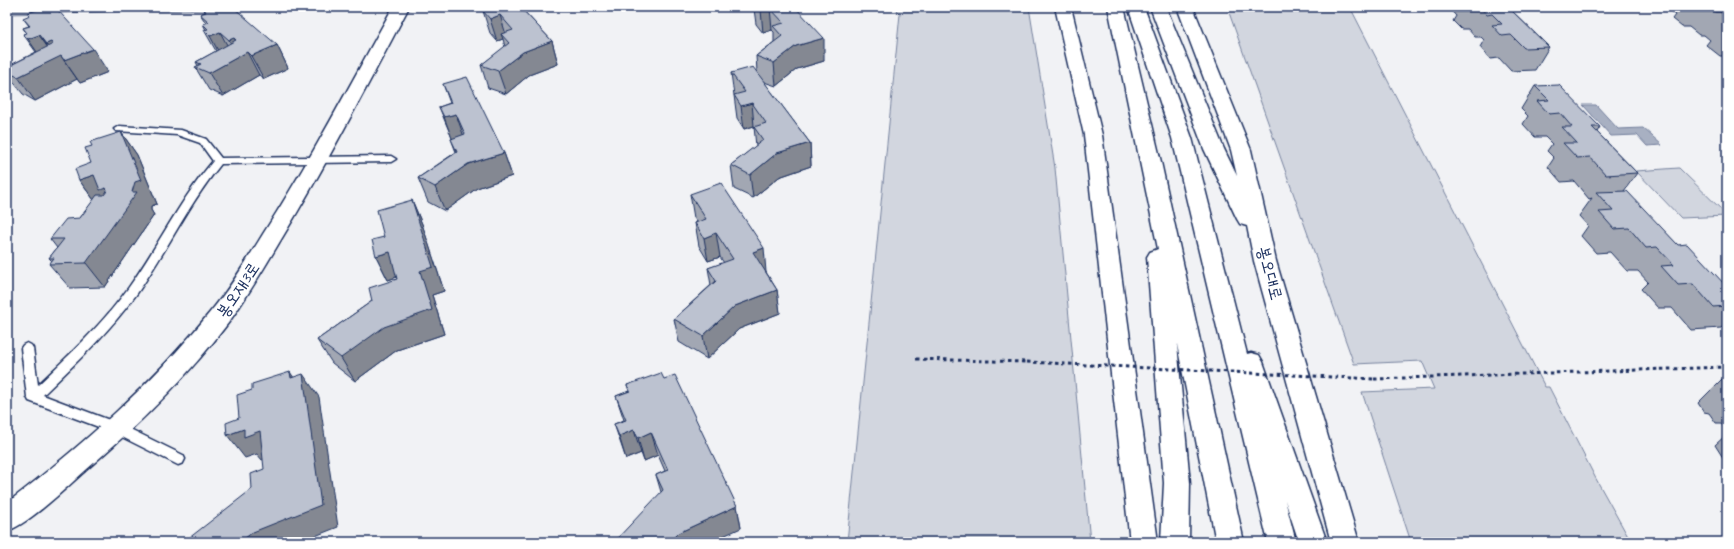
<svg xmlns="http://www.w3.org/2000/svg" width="1734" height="549" viewBox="0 0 1734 549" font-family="Caveat,'Poor Story',sans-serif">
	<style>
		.green { fill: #d2d6df; stroke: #76829e }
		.water { fill: #a8b0c2; stroke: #707c9a }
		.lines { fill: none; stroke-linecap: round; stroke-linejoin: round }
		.lane-casing { stroke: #1b2f5e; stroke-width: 3 }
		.street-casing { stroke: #1b2f5e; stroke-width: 3 }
		.secondary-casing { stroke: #1b2f5e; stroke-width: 3 }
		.highway-casing { stroke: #1b2f5e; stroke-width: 3 }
		.path { stroke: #1b2f5e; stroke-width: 3; stroke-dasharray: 3.5 3.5; stroke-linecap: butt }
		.lane { fill: #fff; fill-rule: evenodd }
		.street { fill: #fff; fill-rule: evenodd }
		.secondary { fill: #fff; fill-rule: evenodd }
		.highway { fill: #fff; fill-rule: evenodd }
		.path-bridge { stroke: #1b2f5e; stroke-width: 3; stroke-dasharray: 3.5 3.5; stroke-linecap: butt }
		.wall { fill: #a2a7b3; stroke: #1b2f5e }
		.shaded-wall { fill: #848892; stroke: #1b2f5e }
		.building { fill: #bcc2d0; stroke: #1b2f5e }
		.labels { text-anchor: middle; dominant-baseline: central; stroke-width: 3; stroke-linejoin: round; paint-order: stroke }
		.street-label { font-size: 17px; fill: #1b2f5e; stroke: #fff }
	</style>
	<rect width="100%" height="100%" fill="#f1f2f5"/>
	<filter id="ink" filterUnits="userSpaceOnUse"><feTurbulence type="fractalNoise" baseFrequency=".025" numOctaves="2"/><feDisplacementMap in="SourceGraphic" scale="8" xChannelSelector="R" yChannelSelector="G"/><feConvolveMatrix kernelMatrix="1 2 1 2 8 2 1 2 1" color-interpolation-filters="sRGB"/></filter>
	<g filter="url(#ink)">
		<g class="green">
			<path d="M 7,7 L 331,7 L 7,14 Z"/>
			<path d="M 893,7 L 1029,7 L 1055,168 L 1090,542 L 847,542 L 900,14 Z"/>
			<path d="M 1227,7 L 1350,7 L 1545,387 L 1549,387 L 1595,477 L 1631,542 L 1411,542 L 1362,392 L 1434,389 L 1422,361 L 1354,364 Z"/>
			<path d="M 1679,168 L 1727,215 L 1727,216 L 1681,218 L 1636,171 Z"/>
		</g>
		<path class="water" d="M 1583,105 L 1596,105 L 1618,129 L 1643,128 L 1662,145 L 1647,146 L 1637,135 L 1611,136 Z"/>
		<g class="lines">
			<g class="lane-casing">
				<path id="lane" d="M 119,126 L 181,130 L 206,139 L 221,158 L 391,156 L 396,159 L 391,162 L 221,164 C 188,205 166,252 136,295 C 109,332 76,363 43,395 L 120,424 L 183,455 L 185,459 L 183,463 L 178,465 L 112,432 L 29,401 L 27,397 L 21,348 L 23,345 L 27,343 L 31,345 L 33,348 L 38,385 C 70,354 103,324 129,287 C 158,246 180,200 213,161 L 200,143 L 177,135 L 116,131 L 114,129 Z"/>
			</g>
			<g class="street-casing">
				<path id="street" d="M 393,7 L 409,7 C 367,86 326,166 279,243 C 263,270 247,297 229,322 C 188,377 138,425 86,470 C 67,487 30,523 7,531 L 7,503 C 81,446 153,384 211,311 C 231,287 247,260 263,234 C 310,161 351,83 393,7 Z"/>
			</g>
			<g class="secondary-casing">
				<g id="secondary">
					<path d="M 1055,7 L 1071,7 L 1102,135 L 1158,542 L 1130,542 L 1084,135 Z"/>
					<path d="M 1150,7 L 1166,7 L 1224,149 L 1237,176 L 1231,150 L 1177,7 L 1193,7 L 1251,150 L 1276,261 L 1359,542 L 1331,542 L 1254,261 L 1247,226 L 1240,224 L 1237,219 L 1204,149 Z"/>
				</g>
			</g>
			<g class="highway-casing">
				<g id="highway">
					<path d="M 1108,7 L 1124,7 L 1161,162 L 1244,542 L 1216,542 L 1177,344 L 1190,483 L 1189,542 L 1161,542 L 1164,483 L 1147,257 L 1150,252 L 1158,249 Z"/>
					<path d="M 1128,7 L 1144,7 L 1192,138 L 1247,354 L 1251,353 L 1259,355 L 1263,362 L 1327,542 L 1299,542 L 1285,500 L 1296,542 L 1268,542 L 1172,138 Z"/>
				</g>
			</g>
			<g class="path">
				<path d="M 916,359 L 1027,362"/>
				<path d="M 1374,379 L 1727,367"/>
			</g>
			<use href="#lane" class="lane"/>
			<use href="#street" class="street"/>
			<use href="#secondary" class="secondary"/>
			<use href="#highway" class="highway"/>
			<path class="path-bridge" d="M 1027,362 L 1374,379"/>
		</g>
		<g class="wall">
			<path d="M 485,7 L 520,7 L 552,41 L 558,64 L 529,75 L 506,94 L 488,88 L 481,65 L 505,47 L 503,39 L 497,41 L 490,33 L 483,11 L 486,10 Z"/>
			<path d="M 752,7 L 795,7 L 824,61 L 797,69 L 776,86 L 764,82 L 810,143 L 811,166 L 779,177 L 753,198 L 734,189 L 731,165 L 756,146 L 754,127 L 755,127 L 754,126 L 744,129 L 737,118 L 731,73 L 757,72 L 756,56 L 774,42 L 774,32 L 772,30 L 763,33 L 756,24 L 754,9 Z"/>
			<path d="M 1448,7 L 1508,7 L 1549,47 L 1535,70 L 1511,71 L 1499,58 L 1490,59 L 1480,47 L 1484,40 L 1481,37 L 1475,37 L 1468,29 L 1461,29 L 1453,21 L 1456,16 Z"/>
			<path d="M 1665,7 L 1727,7 L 1727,56 L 1720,56 L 1706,45 L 1710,40 L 1704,35 L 1699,35 L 1689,27 L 1682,27 L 1672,19 L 1675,15 Z"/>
			<path d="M 204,9 L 277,45 L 288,68 L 264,79 L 259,75 L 223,96 L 209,90 L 195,67 L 198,66 L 196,62 L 216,51 L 204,30 L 206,30 L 203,24 L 206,23 L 200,14 L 205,12 Z"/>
			<path d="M 23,18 L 108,72 L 80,83 L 77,79 L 35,101 L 23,94 L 7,74 L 7,71 L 9,69 L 7,67 L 36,52 L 23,34 L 26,33 L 23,28 L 29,26 Z"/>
			<path d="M 443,84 L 504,153 L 512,176 L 477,188 L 445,211 L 428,202 L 418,178 L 456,152 L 451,139 L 452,138 L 439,107 L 450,103 Z"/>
			<path d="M 1535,86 L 1600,127 L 1597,132 L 1637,173 L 1624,191 L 1678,245 L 1727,287 L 1727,322 L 1721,328 L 1691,330 L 1672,308 L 1658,308 L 1641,289 L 1648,282 L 1638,271 L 1627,271 L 1610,252 L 1596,253 L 1581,236 L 1588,226 L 1579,216 L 1592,198 L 1589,199 L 1574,181 L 1561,182 L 1548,167 L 1554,158 L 1547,151 L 1552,144 L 1545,137 L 1535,137 L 1523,124 L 1528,116 L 1521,109 Z"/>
			<path d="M 121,132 L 137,155 L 157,204 L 151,206 L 151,210 L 154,215 L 105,287 L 70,288 L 49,264 L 52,261 L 49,258 L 57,248 L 50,239 L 80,218 L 94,200 L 79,180 L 91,163 L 92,146 Z"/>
			<path d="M 690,194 L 766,272 L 777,290 L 780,313 L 739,329 L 707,359 L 679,342 L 674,319 L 711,285 L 708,268 L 724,263 L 720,257 L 708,261 L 699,246 L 695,223 L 697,222 L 694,218 Z"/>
			<path d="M 412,200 L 422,224 L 444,291 L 432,295 L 444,334 L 397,350 L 355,381 L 332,363 L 317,340 L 372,301 L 397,279 L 397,277 L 388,280 L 376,256 L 384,237 Z"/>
			<path d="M 664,379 L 737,506 L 741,528 L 661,492 L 656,475 L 665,471 L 658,455 L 644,461 L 641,453 L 626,459 L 614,424 L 624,420 L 616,396 L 629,391 L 627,385 Z"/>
			<path d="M 1722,379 L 1727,380 L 1727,433 L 1721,423 L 1716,423 L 1709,413 L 1704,412 L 1698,403 Z"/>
			<path d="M 1727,434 L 1727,464 L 1715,445 Z"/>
		</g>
		<g class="shaded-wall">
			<path d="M 770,8 L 772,30 L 763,33 L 761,10 Z"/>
			<path d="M 500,15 L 507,38 L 501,34 L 503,39 L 497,41 L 490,19 Z"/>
			<path d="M 220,32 L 232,54 L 222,58 L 210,36 Z"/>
			<path d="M 39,35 L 55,58 L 44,62 L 28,39 Z"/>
			<path d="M 234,38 L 243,54 L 247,52 L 259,75 L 223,96 L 209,73 L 238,57 L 229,40 Z"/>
			<path d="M 824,38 L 824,61 L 797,69 L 776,86 L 774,63 L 796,46 Z"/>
			<path d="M 552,41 L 558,64 L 529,75 L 506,94 L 498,71 L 523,52 Z"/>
			<path d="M 51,42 L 77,79 L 35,101 L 18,77 L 56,58 L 46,44 Z"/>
			<path d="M 277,45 L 288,68 L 264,79 L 251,56 Z"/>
			<path d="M 93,49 L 108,72 L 80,83 L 64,60 Z"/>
			<path d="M 752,103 L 754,126 L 744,129 L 741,106 Z"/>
			<path d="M 456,114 L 464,137 L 453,141 L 444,117 Z"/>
			<path d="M 121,132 L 137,155 L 157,204 L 151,206 L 151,210 L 154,215 L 105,287 L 86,263 L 97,204 L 79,180 L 94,175 L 106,188 L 132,192 Z"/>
			<path d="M 810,143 L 811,166 L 779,177 L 753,198 L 750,175 L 777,153 Z"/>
			<path d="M 504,153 L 512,176 L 477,188 L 445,211 L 435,187 L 468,164 Z"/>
			<path d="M 412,200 L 422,224 L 444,291 L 432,295 L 444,334 L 397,350 L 355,381 L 341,358 L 420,271 Z"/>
			<path d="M 716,233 L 720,257 L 708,261 L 704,238 Z"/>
			<path d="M 764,248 L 766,272 L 756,276 L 753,252 Z"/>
			<path d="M 390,252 L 402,275 L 388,280 L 376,256 Z"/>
			<path d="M 777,290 L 780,313 L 739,329 L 707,359 L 703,336 L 735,306 Z"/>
			<path d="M 290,372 L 306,395 L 291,378 Z"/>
			<path d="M 303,374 L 319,397 L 338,527 L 300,542 L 240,542 Z"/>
			<path d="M 244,429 L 260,431 L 278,454 L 262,460 L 257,454 L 245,458 L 227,435 Z"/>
			<path d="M 634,430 L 641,453 L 626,459 L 619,436 Z"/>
			<path d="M 651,432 L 658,455 L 644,461 L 638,438 Z"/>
			<path d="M 737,506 L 741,528 L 710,542 L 669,542 L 678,533 Z"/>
		</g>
		<g class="building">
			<path d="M 45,7 L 55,7 L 93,49 L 64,60 L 61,56 L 18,77 L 7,72 L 7,71 L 11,68 L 7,67 L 53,44 L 51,42 L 46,44 L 39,35 L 28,39 L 23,34 L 27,33 L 23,28 L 30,26 L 23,18 L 30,15 L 28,13 Z"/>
			<path d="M 210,7 L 233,7 L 277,45 L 251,56 L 247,52 L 209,73 L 195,67 L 201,64 L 196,62 L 236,40 L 234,38 L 229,40 L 220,32 L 210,36 L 204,30 L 208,29 L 203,24 L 209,22 L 200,14 L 206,12 L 204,9 Z"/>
			<path d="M 493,7 L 520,7 L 552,41 L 523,52 L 498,71 L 481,65 L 509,43 L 501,34 L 513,30 L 500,15 L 490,19 L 483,11 L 493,8 Z"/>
			<path d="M 758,7 L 795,7 L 824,38 L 796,46 L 774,63 L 756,56 L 782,36 L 773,26 L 784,23 L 770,8 L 761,10 Z"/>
			<path d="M 1480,7 L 1508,7 L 1549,47 L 1524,48 L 1511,35 L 1502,36 L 1492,25 L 1502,24 L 1492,14 L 1487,15 Z"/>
			<path d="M 1708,7 L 1727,7 L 1727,17 L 1720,12 L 1715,12 Z"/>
			<path d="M 1723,22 L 1727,22 L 1727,26 Z"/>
			<path d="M 753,67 L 810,143 L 777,153 L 750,175 L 731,165 L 763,140 L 754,127 L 766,123 L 752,103 L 741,106 L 734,95 L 745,92 L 731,73 Z"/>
			<path d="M 467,77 L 504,153 L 468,164 L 435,187 L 418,178 L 457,152 L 451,139 L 465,134 L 456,114 L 444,117 L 439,107 L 451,103 L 443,84 Z"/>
			<path d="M 1559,85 L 1600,127 L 1592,127 L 1637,173 L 1606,175 L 1590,157 L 1577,158 L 1563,143 L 1577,143 L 1562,127 L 1572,127 L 1560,113 L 1549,114 L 1537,101 L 1549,100 L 1535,86 Z"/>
			<path d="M 121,132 L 141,180 L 135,182 L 132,192 L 137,192 L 86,263 L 49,264 L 54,258 L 49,258 L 64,239 L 50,239 L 66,219 L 80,218 L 97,195 L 104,195 L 107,191 L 106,188 L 100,190 L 94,175 L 79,180 L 75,169 L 91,163 L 85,148 L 92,146 L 90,142 Z"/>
			<path d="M 721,183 L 764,248 L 753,252 L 777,290 L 735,306 L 703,336 L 674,319 L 716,281 L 708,268 L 733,259 L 716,233 L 704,238 L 695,223 L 706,219 L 690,194 Z"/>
			<path d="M 1627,191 L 1678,245 L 1687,244 L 1727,287 L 1727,306 L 1713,307 L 1693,284 L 1678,285 L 1661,266 L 1674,265 L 1657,247 L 1646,248 L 1629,228 L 1614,229 L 1599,212 L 1613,211 L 1596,192 Z"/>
			<path d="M 412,200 L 433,267 L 420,271 L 432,310 L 384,327 L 341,358 L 317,340 L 372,301 L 369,288 L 397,279 L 390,252 L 376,256 L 372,240 L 384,237 L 377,210 Z"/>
			<path d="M 290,372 L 291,378 L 303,374 L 321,505 L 253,532 L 240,542 L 184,542 L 252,489 L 251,474 L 264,469 L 260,431 L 244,437 L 244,429 L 227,435 L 226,423 L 239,418 L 237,395 L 252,390 L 252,384 Z"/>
			<path d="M 661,373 L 664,379 L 675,375 L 737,506 L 678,533 L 669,542 L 614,542 L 663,490 L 656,475 L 668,470 L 651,432 L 638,438 L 634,430 L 619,436 L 614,424 L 626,420 L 616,396 L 630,391 L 627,385 Z"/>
			<path d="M 1722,379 L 1727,380 L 1727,387 Z"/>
		</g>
	</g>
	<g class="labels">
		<g class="street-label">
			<text transform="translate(1270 273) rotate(75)">봉오대로</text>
			<text transform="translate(238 290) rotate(-56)">봉오재3로</text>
		</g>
	</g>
	<rect width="1734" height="549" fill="none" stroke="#fff" stroke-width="24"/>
	<rect x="12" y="12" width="1710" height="525" fill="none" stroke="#1b2f5e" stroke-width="1.5" filter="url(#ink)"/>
</svg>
